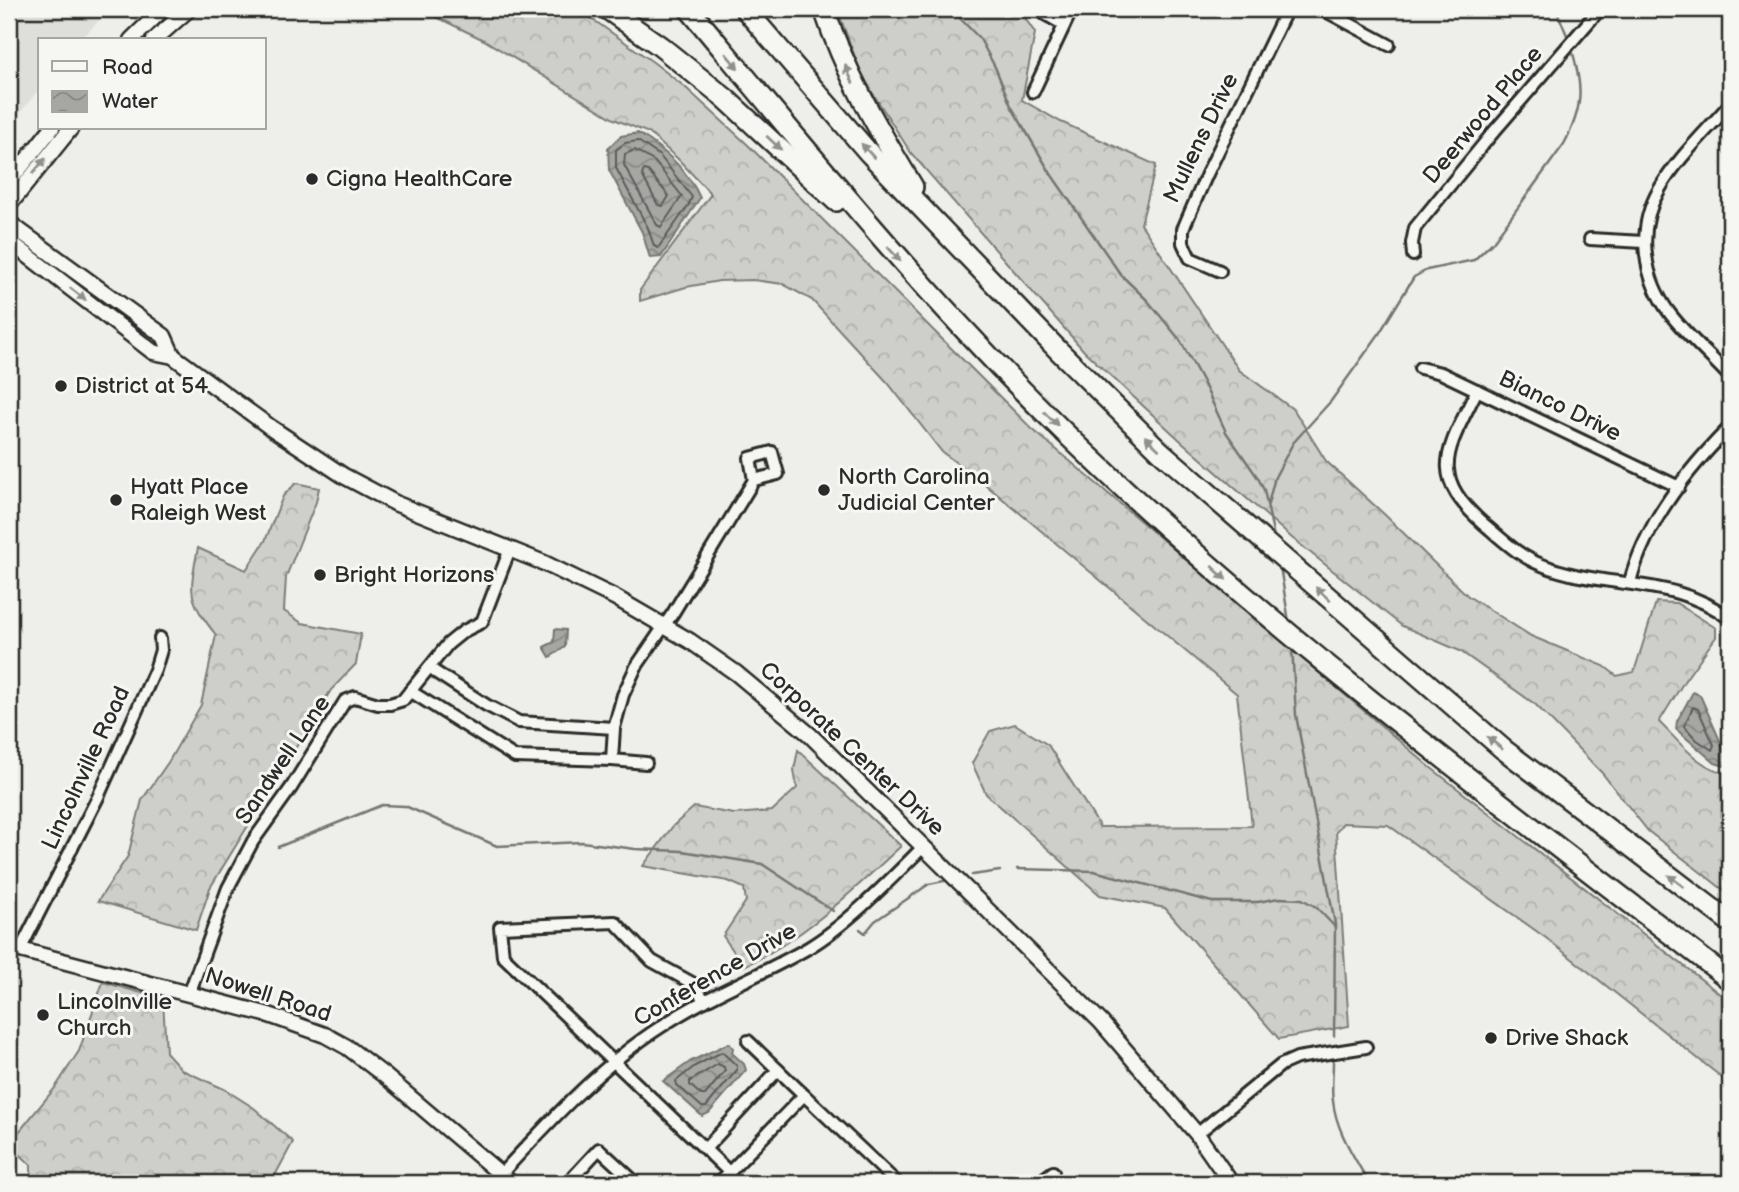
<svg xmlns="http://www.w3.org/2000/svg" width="1739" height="1192" viewBox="0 0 1739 1192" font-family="'Balsamiq Sans',sans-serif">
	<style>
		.built { fill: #dededb }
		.forest { fill: url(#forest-crowns); stroke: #7c7c7a; stroke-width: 2 }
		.water { fill: url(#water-waves); stroke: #757573; stroke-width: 2 }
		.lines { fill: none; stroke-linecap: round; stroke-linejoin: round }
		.shore { stroke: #5c5c5b; stroke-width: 2 }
		.stream { stroke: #757573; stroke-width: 2.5 }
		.street-casing { stroke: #2b2b2b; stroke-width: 16 }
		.secondary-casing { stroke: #2b2b2b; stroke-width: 19 }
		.highway-casing { stroke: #2b2b2b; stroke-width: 24 }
		.street { stroke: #f6f6f2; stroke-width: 10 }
		.secondary { stroke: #f6f6f2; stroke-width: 14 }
		.highway { stroke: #f6f6f2; stroke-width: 19 }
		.oneway { fill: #90908e }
		.poi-dot { fill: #2b2b2b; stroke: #f6f6f2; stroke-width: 2.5 }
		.labels { text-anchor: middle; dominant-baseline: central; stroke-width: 6; stroke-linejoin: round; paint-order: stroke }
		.street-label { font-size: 23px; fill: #2b2b2b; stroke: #f6f6f2 }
		.poi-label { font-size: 23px; fill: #2b2b2b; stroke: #f6f6f2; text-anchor: start }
	</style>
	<defs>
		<pattern id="forest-crowns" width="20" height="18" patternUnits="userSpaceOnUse" patternTransform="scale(1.75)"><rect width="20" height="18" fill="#cececa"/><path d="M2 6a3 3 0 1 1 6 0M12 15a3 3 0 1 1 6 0" fill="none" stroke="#b1b1ae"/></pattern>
		<pattern id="water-waves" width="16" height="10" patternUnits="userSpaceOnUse" patternTransform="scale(1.75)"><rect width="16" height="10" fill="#a6a6a3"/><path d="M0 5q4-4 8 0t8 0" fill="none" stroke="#878785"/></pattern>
	</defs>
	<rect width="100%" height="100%" fill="#eeeeea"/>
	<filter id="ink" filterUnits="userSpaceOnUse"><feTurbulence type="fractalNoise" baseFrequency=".0143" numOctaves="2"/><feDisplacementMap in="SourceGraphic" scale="14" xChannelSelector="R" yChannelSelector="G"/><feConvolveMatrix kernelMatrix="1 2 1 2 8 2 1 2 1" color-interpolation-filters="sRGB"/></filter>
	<g filter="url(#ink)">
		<path class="built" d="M 9,9 L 110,9 L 80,40 L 40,40 L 40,88 L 9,127 Z"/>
		<g class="forest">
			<path d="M 420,9 L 578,9 L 653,62 L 685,87 L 748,145 L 1031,428 L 1430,767 L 1730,1002 L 1730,1084 L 1546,938 L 1388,825 L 1343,823 L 1336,832 L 1349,1026 L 1279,1039 L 1165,908 L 1100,895 L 986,794 L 972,763 L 990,731 L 1015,724 L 1048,745 L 1100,827 L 1252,826 L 1237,694 L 986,485 L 942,452 L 888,383 L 812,300 L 783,284 L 753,280 L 719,281 L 686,287 L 640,301 L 640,290 L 711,194 L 678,159 L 649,133 L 614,119 L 484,40 Z"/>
			<path d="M 837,9 L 1019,9 L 1035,33 L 1022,100 L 1061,122 L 1156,165 L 1141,224 L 1239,370 L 1294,410 L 1326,461 L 1385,515 L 1468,596 L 1531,636 L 1604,666 L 1617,676 L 1634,672 L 1656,602 L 1676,603 L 1716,628 L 1716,637 L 1685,680 L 1659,722 C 1676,738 1704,775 1730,772 L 1730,895 L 1648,831 L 1602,773 L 1536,705 L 1460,651 L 1402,626 L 1292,538 L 1181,441 L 1084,351 L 911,153 L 863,78 Z"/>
			<path d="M 296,483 L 319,488 L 316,502 L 286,577 L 284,611 L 302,623 L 361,634 L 356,664 L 331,690 L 210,888 L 196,930 L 98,901 L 128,856 L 142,800 L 169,761 L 201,705 L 216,635 C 187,598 189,593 198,548 L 246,570 L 265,541 L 283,496 Z"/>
			<path d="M 798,750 L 901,846 C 852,891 806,938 744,966 L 723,936 L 746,901 L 744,888 L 728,881 L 643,866 L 673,826 L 694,807 L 734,814 L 772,811 L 797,788 L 794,770 Z"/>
			<path d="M 103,982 L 163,999 L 166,1052 L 182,1070 L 224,1089 L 254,1108 L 293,1142 L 271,1183 L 31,1183 L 31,1165 L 9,1144 L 55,1088 L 79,1051 Z"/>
		</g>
		<g class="water">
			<path d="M 638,133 C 664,149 688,170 700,198 L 661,257 L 650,258 L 642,232 L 609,170 L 608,148 L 621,136 Z"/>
			<path d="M 555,629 L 566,630 L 565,647 L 550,657 L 544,647 L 554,642 Z"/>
			<path d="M 1693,692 L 1700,695 L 1729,761 L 1725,766 L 1715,763 L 1676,729 L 1677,721 Z"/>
			<path d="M 729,1043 L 733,1048 L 732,1053 L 744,1064 L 746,1070 L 709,1113 L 702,1116 L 663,1081 L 691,1061 Z"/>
		</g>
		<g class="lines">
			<g class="shore">
				<path d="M 638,141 L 660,156 L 692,197 L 688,206 L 658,248 L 654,246 L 648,228 L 616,168 L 616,150 L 625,143 Z"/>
				<path d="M 635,150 L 655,162 L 682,196 L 661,227 L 657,225 L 624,165 L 625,154 Z"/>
				<path d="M 644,170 L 648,171 L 669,196 L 663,206 L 658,205 L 642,175 Z"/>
				<path d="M 1693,707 L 1698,709 L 1714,745 L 1712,750 L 1697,740 L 1684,726 Z"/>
				<path d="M 722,1052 L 737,1066 L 737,1070 L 706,1107 L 702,1107 L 677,1085 L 676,1081 L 695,1066 Z"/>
				<path d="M 718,1064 L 724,1067 L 725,1071 L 705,1095 L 701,1095 L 690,1085 L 690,1081 Z"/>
			</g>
			<g class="stream">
				<path d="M 951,9 L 980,39 L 995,67 L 1011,106 L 1051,174 L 1121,275 L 1148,301 L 1180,340 L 1204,384 L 1226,432 L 1258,478 L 1264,490 L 1274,537"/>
				<path d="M 1556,9 L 1569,40"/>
				<path d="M 1268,504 L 1275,477 L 1293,443 L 1331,401 L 1379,334 L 1414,277 L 1427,270 L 1474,260 L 1493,242 L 1564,144 C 1584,106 1583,87 1571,46"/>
				<path d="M 1280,566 L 1289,622"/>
				<path d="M 1292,646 L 1296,715 L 1335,924 L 1334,1036"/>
				<path d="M 278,847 L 382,805 L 405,806 L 497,846 L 582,842 L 635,849 L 682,851 L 762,864 L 833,911"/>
				<path d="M 1017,869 L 1094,871 L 1212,902 L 1258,902 L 1279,898 L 1302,899 L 1316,907 L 1335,927"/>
				<path d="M 972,875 L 1000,871"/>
				<path d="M 860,929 L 865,933 L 875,921 L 929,884 L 949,880"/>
				<path d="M 1333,1062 C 1333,1075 1331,1089 1333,1101 C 1336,1131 1355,1158 1369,1183"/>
			</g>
			<g class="street-casing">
				<g id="street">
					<path d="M 1036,9 L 1064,25"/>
					<path d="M 1322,9 L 1389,45"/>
					<path d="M 1033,92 L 1072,9"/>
					<path d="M 1730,104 C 1707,131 1677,158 1659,190 C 1636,230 1643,279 1671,315 C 1688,337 1711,356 1730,377"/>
					<path d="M 1590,239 L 1644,242"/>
					<path d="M 1413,255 L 1412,243 L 1415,228 L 1491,135 L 1600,9"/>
					<path d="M 1220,271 L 1190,258 L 1183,243 L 1183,229 L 1207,174 L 1287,9"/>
					<path d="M 1420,368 L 1441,373 L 1679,487"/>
					<path d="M 1477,390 C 1448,450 1426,474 1485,525 C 1503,540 1520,557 1542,565 C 1604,590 1675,575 1730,619"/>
					<path d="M 1630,582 C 1645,524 1688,469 1730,427"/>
					<path d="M 429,668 L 486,705 L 519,722 L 614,728 L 623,695 L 636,667 L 673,613 L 754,480 L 778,474 L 772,452 L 750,458 L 754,480"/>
					<path d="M 410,691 L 515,757 L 612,760 L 614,728"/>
					<path d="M 612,760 L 646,763"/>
					<path d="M 20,950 L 98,797 L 155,670 L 161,650 L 160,638"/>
					<path d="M 189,994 L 228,888 L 253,841 L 291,788 L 345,701 L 355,697 L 378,704 L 390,704 L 403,700 L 448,644 L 464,631 L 482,622 L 510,549"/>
					<path d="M 705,1001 L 692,983 L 652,961 L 615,922 L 500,927 L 503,956 L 729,1172"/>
					<path d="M 748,1041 L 804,1095"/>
					<path d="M 1197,1134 L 1281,1065 L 1297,1058 L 1366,1047"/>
					<path d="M 705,1149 L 778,1070"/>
					<path d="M 501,1174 C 550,1121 601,1065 662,1026 C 708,995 760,976 808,948 C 848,924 891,879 924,846"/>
					<path d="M 582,1183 L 574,1176 L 599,1149 L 636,1183"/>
					<path d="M 719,1183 L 804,1095 L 897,1183"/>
					<path d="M 1038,1183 L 1053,1172"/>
				</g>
			</g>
			<g class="secondary-casing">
				<g id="secondary">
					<path d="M 131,40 L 163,9"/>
					<path d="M 154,40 L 189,9"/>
					<path d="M 9,182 L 52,128"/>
					<path d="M 9,205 L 71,128"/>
					<path d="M 9,223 L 164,336 L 173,356"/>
					<path d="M 9,241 L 153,352 L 173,356 L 270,427 L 344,476 L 397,504 L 544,563 L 616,598 L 690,641 L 736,673 L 809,734 L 1101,1022 L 1197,1134 L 1231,1183"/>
					<path d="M 9,947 L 269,1015 L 325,1035 L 347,1047 L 385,1076 L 511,1183"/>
				</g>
			</g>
			<g class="highway-casing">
				<g id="highway">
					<path d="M 607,9 L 660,46 L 725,98 L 836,201"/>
					<path d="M 689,9 C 809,153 925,296 1060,428 C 1267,630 1501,803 1730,980"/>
					<path d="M 745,9 L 869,153 L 1058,350 L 1160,451 L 1503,749 L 1730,922"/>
					<path d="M 824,9 C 845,73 878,129 913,187"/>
				</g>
			</g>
			<use href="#street" class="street"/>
			<use href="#secondary" class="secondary"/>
			<use href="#highway" class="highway"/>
		</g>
		<defs><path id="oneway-solid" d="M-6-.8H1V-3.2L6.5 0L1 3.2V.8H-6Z" transform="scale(1.75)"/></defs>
		<g class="oneway">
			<use href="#oneway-solid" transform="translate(732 61) rotate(50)"/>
			<use href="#oneway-solid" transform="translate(849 74) rotate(-114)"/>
			<use href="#oneway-solid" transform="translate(774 143) rotate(43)"/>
			<use href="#oneway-solid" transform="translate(868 151) rotate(-132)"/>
			<use href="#oneway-solid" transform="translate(39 166) rotate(-50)"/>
			<use href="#oneway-solid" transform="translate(894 254) rotate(48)"/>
			<use href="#oneway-solid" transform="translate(78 294) rotate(38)"/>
			<use href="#oneway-solid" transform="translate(1051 419) rotate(45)"/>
			<use href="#oneway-solid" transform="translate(1152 443) rotate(-136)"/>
			<use href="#oneway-solid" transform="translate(1219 573) rotate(43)"/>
			<use href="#oneway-solid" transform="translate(1323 594) rotate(-137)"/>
			<use href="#oneway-solid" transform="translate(1495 743) rotate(-140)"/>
			<use href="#oneway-solid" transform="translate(1676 881) rotate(-143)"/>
		</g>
	</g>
	<g class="poi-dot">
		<circle cx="312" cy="179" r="7"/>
		<circle cx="61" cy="386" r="7"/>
		<circle cx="824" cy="490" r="7"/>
		<circle cx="116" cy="500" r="7"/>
		<circle cx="320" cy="575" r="7"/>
		<circle cx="43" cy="1015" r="7"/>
		<circle cx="1491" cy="1038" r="7"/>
	</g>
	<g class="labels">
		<g class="street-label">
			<text transform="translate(1483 115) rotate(-50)">Deerwood Place</text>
			<text transform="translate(1201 138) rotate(-64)">Mullens Drive</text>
			<text transform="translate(1560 406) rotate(26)">Bianco Drive</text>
			<text transform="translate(852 749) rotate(43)">Corporate Center Drive</text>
			<text transform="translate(283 760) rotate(-56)">Sandwell Lane</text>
			<text transform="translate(86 768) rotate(-65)">Lincolnville Road</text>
			<text transform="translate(715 975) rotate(-30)">Conference Drive</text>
			<text transform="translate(268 995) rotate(18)">Nowell Road</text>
		</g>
		<g class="poi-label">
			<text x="326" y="179">Cigna HealthCare</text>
			<text x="75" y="386">District at 54</text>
			<text x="838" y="477">North Carolina<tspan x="838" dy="26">Judicial Center</tspan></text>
			<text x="130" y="487">Hyatt Place<tspan x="130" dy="26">Raleigh West</tspan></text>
			<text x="334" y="575">Bright Horizons</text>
			<text x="57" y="1002">Lincolnville<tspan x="57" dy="26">Church</tspan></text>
			<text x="1505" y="1038">Drive Shack</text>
		</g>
	</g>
	<rect width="1739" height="1192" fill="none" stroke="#f6f6f2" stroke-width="35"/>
	<rect x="18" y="18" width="1704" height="1157" fill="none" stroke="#2b2b2b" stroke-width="2.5" filter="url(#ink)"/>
	<rect x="38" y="38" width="228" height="91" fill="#f6f6f2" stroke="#a5a5a2" stroke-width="2"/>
	<rect x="52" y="61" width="35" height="10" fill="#f6f6f2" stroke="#a5a5a2" stroke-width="2"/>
	<text x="102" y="74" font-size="21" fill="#2b2b2b">Road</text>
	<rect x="52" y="91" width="35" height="21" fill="url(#water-waves)" stroke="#a5a5a2" stroke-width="2"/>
	<text x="102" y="108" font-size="21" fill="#2b2b2b">Water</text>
</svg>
